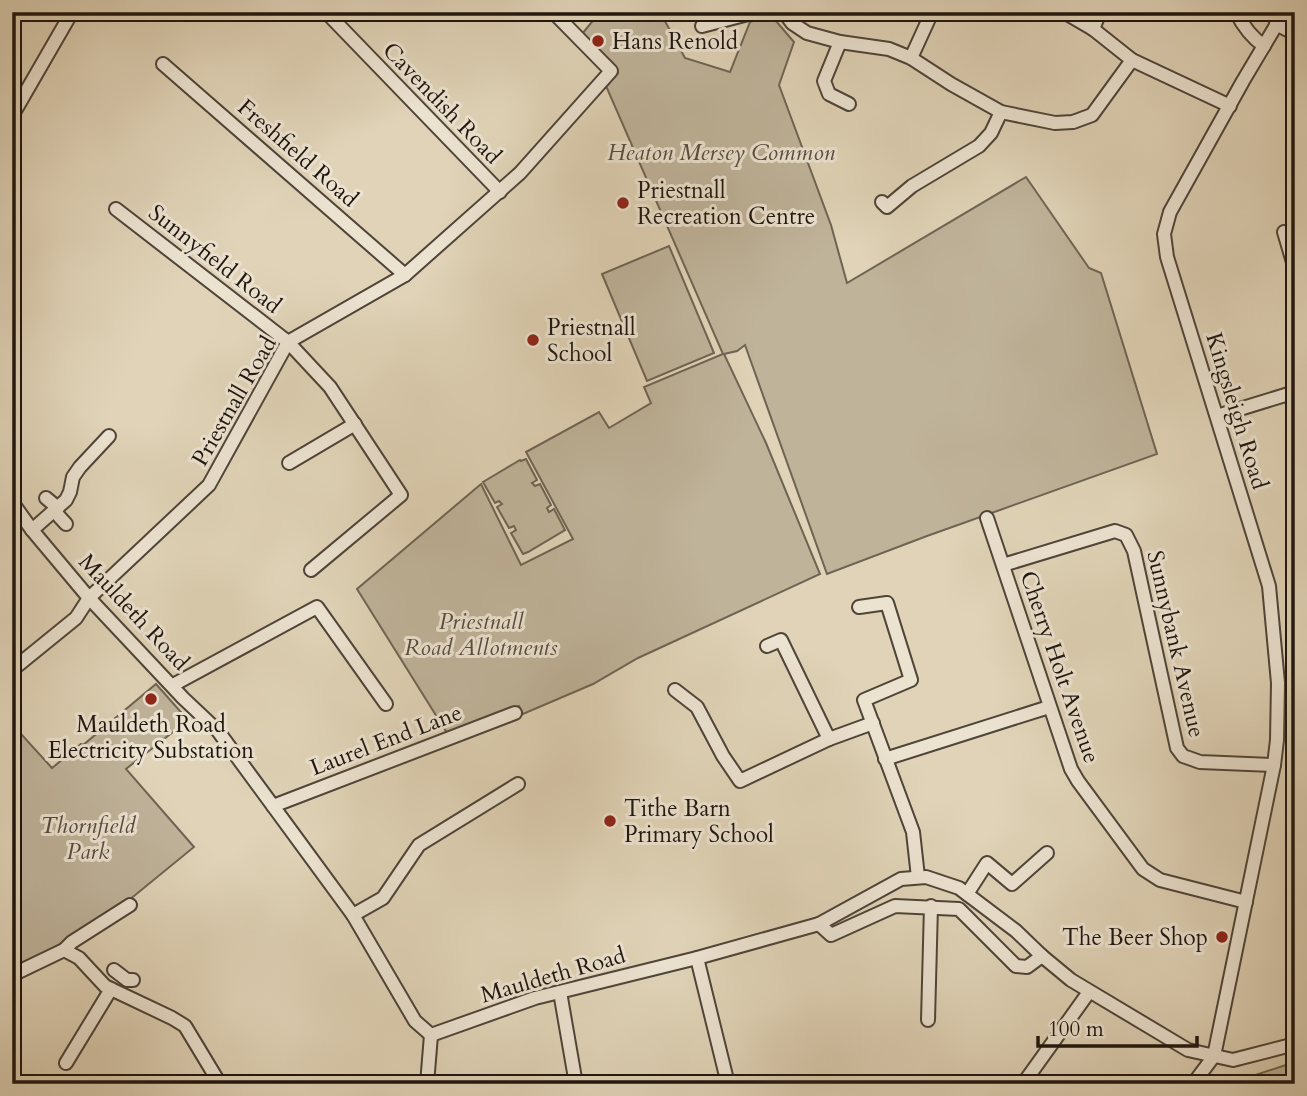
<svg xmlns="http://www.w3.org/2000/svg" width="1307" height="1096" viewBox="0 0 1307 1096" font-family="Cardo,serif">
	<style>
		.green { fill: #bfb39a; stroke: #6e6454; stroke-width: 2 }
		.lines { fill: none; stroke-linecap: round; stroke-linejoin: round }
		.street-casing { stroke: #4e4438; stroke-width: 16 }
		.street { stroke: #ebe2d0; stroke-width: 12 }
		.poi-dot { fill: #8f2418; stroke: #ebe2d0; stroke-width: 2.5 }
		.labels { text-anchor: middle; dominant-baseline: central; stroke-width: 6; stroke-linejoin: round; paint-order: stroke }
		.poi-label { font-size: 23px; fill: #1e150e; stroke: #ebe2d0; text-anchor: start }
		.street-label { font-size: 23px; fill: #1e150e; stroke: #ebe2d0 }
		.park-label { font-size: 23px; font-style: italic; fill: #564c3f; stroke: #ebe2d0 }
	</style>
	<rect width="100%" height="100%" fill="#e0d3b7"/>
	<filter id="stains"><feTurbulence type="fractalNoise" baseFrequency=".00286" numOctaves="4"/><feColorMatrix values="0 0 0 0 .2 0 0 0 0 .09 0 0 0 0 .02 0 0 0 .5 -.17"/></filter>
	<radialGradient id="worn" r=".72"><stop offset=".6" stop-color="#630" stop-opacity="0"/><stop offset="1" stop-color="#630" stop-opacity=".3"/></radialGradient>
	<g class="green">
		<path d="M 600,12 L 660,12 L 685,58 L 730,72 L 750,22 L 770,14 L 794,42 L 779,85 L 831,225 L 847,283 L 1026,177 L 1089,268 L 1101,273 L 1157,454 L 927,536 L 827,574 L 745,345 L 737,351 L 724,354 L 766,443 L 820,574 L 638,658 L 593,684 L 523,714 L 519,706 L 447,733 L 357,589 L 481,484 L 521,565 L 573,539 L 526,452 L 599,412 L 609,428 L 651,403 L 644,387 L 723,354 L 606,86 L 618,73 L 582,34 Z"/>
		<path d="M 669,246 L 714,353 L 647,381 L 602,274 Z"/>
		<path d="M 526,459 L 537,480 L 532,483 L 535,486 L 540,484 L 551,505 L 547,508 L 549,512 L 554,509 L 565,530 L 528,552 L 523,554 L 511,533 L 516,530 L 514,526 L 509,528 L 497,507 L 502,504 L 499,501 L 495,503 L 483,482 L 520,460 L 521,461 Z"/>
		<path d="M 156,684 L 188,720 L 126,769 L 194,847 L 123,905 L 60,945 L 14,971 L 12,968 L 12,724 L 52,768 L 81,744 L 83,745 Z"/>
		<path d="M 1295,1062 L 1295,1084 L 1228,1084 Z"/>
	</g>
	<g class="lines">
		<g class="street-casing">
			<g id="street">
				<path d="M 326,12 L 500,192"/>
				<path d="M 784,12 L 792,23 L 807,33 L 840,42 L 889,49 L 911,58 L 951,84 L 1001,112 L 1055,123 L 1073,122 L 1092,115 L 1132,60"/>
				<path d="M 1064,12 L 1093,29 L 1132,60 L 1230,106"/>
				<path d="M 1236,12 C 1243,26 1251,37 1264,46"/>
				<path d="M 1276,24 L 1295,34"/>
				<path d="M 702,26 L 756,12"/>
				<path d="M 1093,29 L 1100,12"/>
				<path d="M 840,42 L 824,81 L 829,94 L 849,104"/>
				<path d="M 911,58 L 932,12"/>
				<path d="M 163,64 L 405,275"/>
				<path d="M 12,116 L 72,12"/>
				<path d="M 882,202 L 887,207 L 912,186 L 979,146 L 991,133 L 1001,112"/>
				<path d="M 116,209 L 288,342 L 330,387 L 401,495 L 311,570"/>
				<path d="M 1284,232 L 1295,269"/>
				<path d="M 1217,416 L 1295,392"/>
				<path d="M 289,463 L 355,424"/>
				<path d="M 46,498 L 58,508"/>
				<path d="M 12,502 L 32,530 L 89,598 L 183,698 L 218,731 L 353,915 L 415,1021 L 431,1035"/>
				<path d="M 55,512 L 66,524"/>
				<path d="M 987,518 L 1071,769 L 1078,781 L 1143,869 L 1160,880 L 1246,902"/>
				<path d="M 32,530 L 66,500 L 70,492 L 73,477 L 80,467 L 109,436"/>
				<path d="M 1003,565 L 1115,531 L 1126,535 L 1134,551 L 1177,748 L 1183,756 L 1200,762 L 1274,765"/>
				<path d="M 859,607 L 887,603 L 911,680 L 864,700 L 913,832 L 918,877"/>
				<path d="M 767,646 L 781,640 L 829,739"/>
				<path d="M 12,670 L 76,618 L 89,598 L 209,485 L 288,342 L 405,275 L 520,173 L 611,71 L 553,12"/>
				<path d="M 173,685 L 317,607 L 386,704"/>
				<path d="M 675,690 L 697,707 L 723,756 L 740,781 L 829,739 L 873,723"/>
				<path d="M 885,759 L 1049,707"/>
				<path d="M 273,806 L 515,713"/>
				<path d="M 967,894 L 987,863 L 1012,884 L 1047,853"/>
				<path d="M 353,915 L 383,898 L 419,845 L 518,784"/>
				<path d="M 819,924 L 831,935 L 895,906 L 959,909 L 1016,966 L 1027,967 L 1042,956"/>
				<path d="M 64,950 L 79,958 L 105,986 L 111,989 L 172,1018 L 185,1026 L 220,1084"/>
				<path d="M 697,958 L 728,1084"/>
				<path d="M 114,970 L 127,980 L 133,980"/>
				<path d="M 12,975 L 64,950 L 72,942 L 130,905"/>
				<path d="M 560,992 L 576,1084"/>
				<path d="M 928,1020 L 931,906"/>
				<path d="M 431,1035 L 535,998 L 697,958 L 819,924 L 901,879 L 926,877 L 959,888 L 1016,931 L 1042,956 L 1071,980 L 1188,1050 L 1233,1060 L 1295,1044"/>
				<path d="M 66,1063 L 111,989"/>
				<path d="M 427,1084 L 431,1035"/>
				<path d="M 1023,1084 L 1089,992"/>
				<path d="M 1193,1084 L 1214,1056 L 1274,765 L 1277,740 L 1278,683 L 1269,586 L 1167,257 L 1164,234 L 1170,212 L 1243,81 L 1284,12"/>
			</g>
		</g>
		<use href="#street" class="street"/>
	</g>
	<g class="poi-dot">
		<circle cx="598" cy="41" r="7"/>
		<circle cx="623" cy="203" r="7"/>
		<circle cx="533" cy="340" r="7"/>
		<circle cx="151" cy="699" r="7"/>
		<circle cx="610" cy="821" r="7"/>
		<circle cx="1222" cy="937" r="7"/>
	</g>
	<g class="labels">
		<g class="poi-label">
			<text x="612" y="41">Hans Renold</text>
			<text x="637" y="190">Priestnall<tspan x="637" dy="26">Recreation Centre</tspan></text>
			<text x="547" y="327">Priestnall<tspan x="547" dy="26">School</tspan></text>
			<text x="151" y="724" text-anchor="middle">Mauldeth Road<tspan x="151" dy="26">Electricity Substation</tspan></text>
			<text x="624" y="808">Tithe Barn<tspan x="624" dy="26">Primary School</tspan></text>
			<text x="1208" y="937" text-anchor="end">The Beer Shop</text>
		</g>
		<g class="street-label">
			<text transform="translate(442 103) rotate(46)">Cavendish Road</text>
			<text transform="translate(298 153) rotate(41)">Freshfield Road</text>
			<text transform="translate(215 259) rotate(38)">Sunnyfield Road</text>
			<text transform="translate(234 401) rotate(-60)">Priestnall Road</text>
			<text transform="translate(1237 411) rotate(73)">Kingsleigh Road</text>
			<text transform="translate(134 612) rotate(47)">Mauldeth Road</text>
			<text transform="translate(1176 644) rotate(77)">Sunnybank Avenue</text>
			<text transform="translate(1060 667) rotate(71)">Cherry Holt Avenue</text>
			<text transform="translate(386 740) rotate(-21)">Laurel End Lane</text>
			<text transform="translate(553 975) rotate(-16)">Mauldeth Road</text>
		</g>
		<g class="park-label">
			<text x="721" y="152">Heaton Mersey Common</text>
			<text x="481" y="621">Priestnall<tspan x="481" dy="26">Road Allotments</tspan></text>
			<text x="88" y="825">Thornfield<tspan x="88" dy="26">Park</tspan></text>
		</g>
	</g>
	<rect width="1307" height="1096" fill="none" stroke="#e0d3b7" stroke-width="42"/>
	<rect x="14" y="14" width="1279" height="1068" fill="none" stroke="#1e150e" stroke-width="3.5"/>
	<rect x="21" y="21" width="1265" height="1054" fill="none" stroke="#1e150e" stroke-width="2"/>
	<path d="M1038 1036v10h159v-10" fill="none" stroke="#1e150e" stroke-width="3.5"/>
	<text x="1048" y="1036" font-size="21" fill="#1e150e" stroke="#ebe2d0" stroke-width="5" paint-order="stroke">100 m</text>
	<rect width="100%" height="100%" filter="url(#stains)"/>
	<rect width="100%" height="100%" fill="url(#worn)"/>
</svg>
